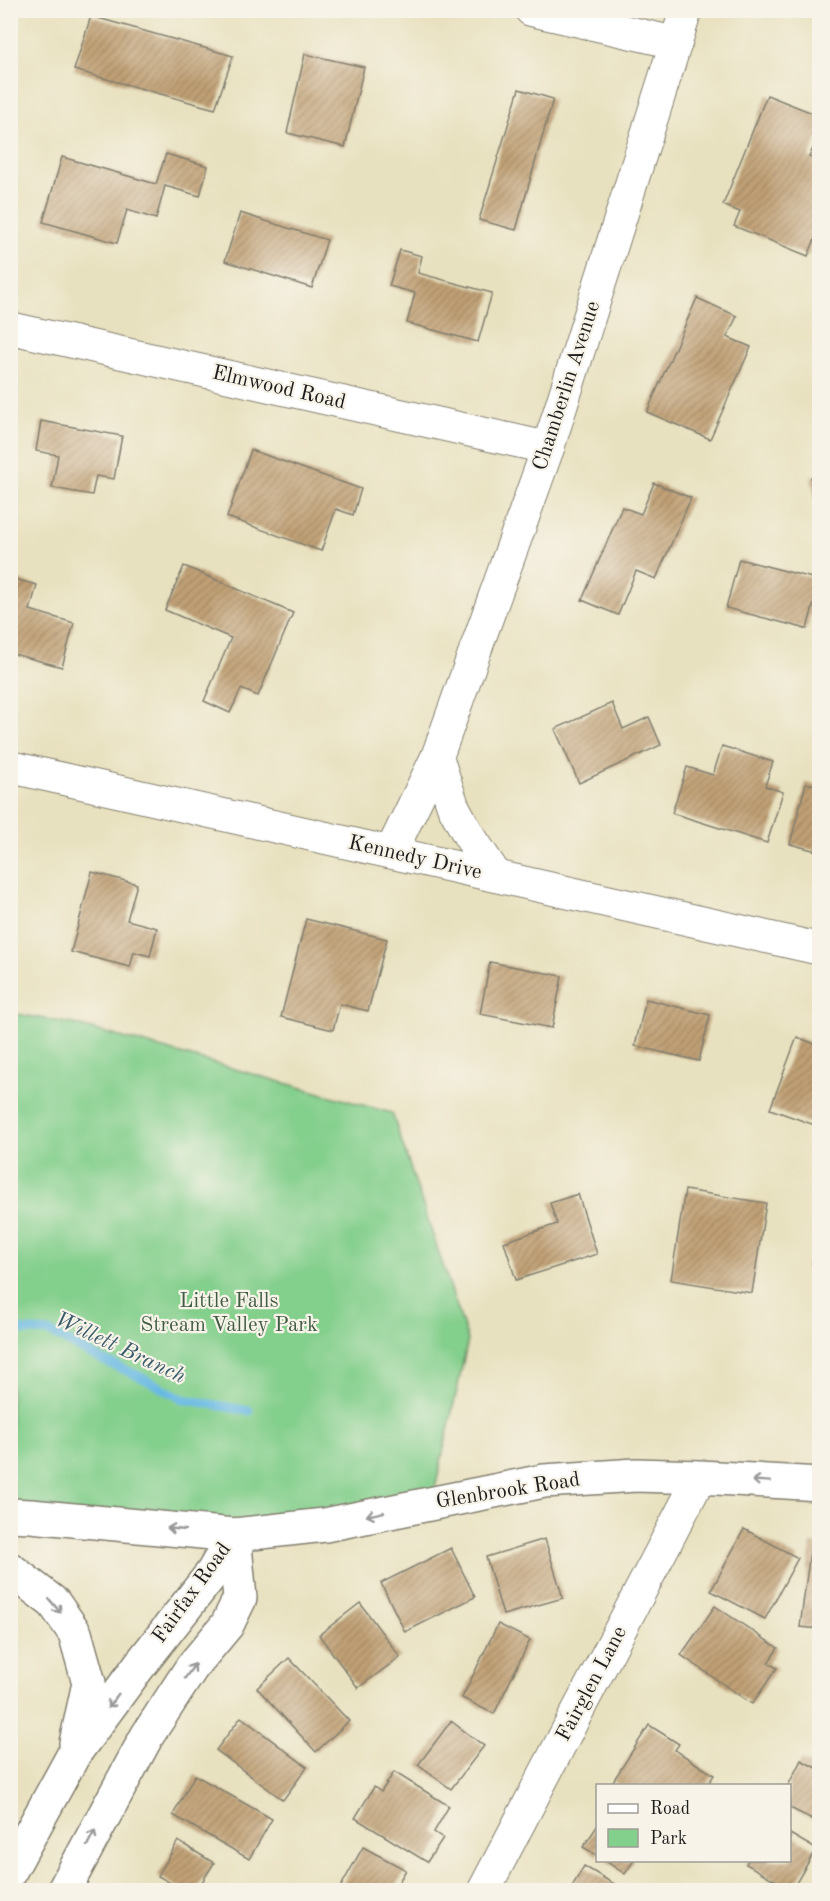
<svg xmlns="http://www.w3.org/2000/svg" width="830" height="1901" viewBox="0 0 830 1901" font-family="'Old Standard TT',serif">
	<style>
		.park { fill: #83cf8c; stroke: #507654; stroke-width: 1.5 }
		.lines { fill: none; stroke-linecap: round; stroke-linejoin: round }
		.stream { stroke: #68b9e3; stroke-width: 9 }
		.building { fill: url(#building-hatch) }
		.minor-casing { stroke: #827e6e; stroke-width: 34 }
		.tertiary-casing { stroke: #827e6e; stroke-width: 36 }
		.minor { stroke: #fff; stroke-width: 32 }
		.tertiary { stroke: #fff; stroke-width: 33 }
		.oneway { stroke: #999 }
		.labels { text-anchor: middle; dominant-baseline: central; stroke-width: 4.5; stroke-linejoin: round; paint-order: stroke }
		.street-label { font-size: 21px; fill: #1c1c1c; stroke: #f7f3e8 }
		.park-label { font-size: 21px; fill: #405b43; stroke: #f7f3e8 }
		.water-label { font-size: 22px; font-style: italic; fill: #3a5b6c; stroke: #f7f3e8 }
	</style>
	<defs>
		<pattern id="building-hatch" width="6" height="6" patternUnits="userSpaceOnUse" patternTransform="scale(1.5)"><rect width="6" height="6" fill="#c1a176"/><path d="M-1 1l2-2M0 6l6-6M5 7l2-2" fill="none" stroke="#9c8260"/></pattern>
	</defs>
	<rect width="100%" height="100%" fill="#f7f3e8"/>
	<filter id="ink" filterUnits="userSpaceOnUse"><feTurbulence type="fractalNoise" baseFrequency=".0167" numOctaves="2"/><feDisplacementMap in="SourceGraphic" scale="12" xChannelSelector="R" yChannelSelector="G"/><feConvolveMatrix kernelMatrix="1 2 1 2 8 2 1 2 1" color-interpolation-filters="sRGB"/></filter>
	<filter id="wash" filterUnits="userSpaceOnUse"><feTurbulence type="fractalNoise" baseFrequency=".008" numOctaves="4" result="noise"/><feDisplacementMap in="SourceGraphic" scale="24" xChannelSelector="R" yChannelSelector="G"/><feGaussianBlur stdDeviation="1.35" result="paint"/><feColorMatrix in="noise" values="0 0 0 0 0 0 0 0 0 0 0 0 0 0 0 0 0 1.4 0 .05"/><feComposite in="paint" operator="in"/></filter>
	<g filter="url(#wash)">
		<rect width="100%" height="100%" fill="#e8e1bf"/>
		<path class="park" d="M 10,1013 L 74,1024 L 392,1113 L 468,1340 L 432,1502 L 234,1535 L 11,1515 Z"/>
		<g class="lines">
			<path class="stream" d="M 10,1330 L 49,1332 L 104,1361 L 139,1376 L 183,1399 L 249,1411"/>
		</g>
		<g id="blocks">
			<g class="building">
				<path d="M 91,16 L 233,56 L 215,109 L 74,70 Z"/>
				<path d="M 305,54 L 364,67 L 345,147 L 287,133 Z"/>
				<path d="M 519,89 L 553,99 L 516,230 L 479,220 Z"/>
				<path d="M 767,95 L 820,116 L 820,133 L 809,157 L 820,161 L 820,227 L 808,256 L 734,226 L 740,212 L 723,205 Z"/>
				<path d="M 166,154 L 208,166 L 200,196 L 165,186 L 156,219 L 127,210 L 117,243 L 43,222 L 62,157 L 156,184 Z"/>
				<path d="M 240,213 L 327,240 L 312,288 L 225,261 Z"/>
				<path d="M 400,250 L 422,256 L 418,273 L 492,293 L 478,342 L 407,323 L 415,293 L 389,286 Z"/>
				<path d="M 697,298 L 737,316 L 727,337 L 751,347 L 710,439 L 647,412 Z"/>
				<path d="M 41,421 L 122,436 L 114,479 L 96,476 L 92,495 L 52,488 L 58,455 L 36,451 Z"/>
				<path d="M 251,450 L 361,489 L 353,515 L 336,509 L 321,551 L 227,517 Z"/>
				<path d="M 820,475 L 820,514 L 818,514 L 811,477 Z"/>
				<path d="M 654,483 L 691,498 L 656,579 L 636,571 L 618,615 L 582,600 L 622,507 L 641,514 Z"/>
				<path d="M 739,559 L 820,580 L 807,629 L 726,608 Z"/>
				<path d="M 184,566 L 293,613 L 258,696 L 241,689 L 230,713 L 204,701 L 231,638 L 165,610 Z"/>
				<path d="M 10,578 L 37,585 L 30,610 L 74,623 L 62,667 L 10,653 Z"/>
				<path d="M 612,703 L 623,729 L 649,717 L 661,745 L 579,783 L 555,729 Z"/>
				<path d="M 722,746 L 773,762 L 765,786 L 783,792 L 767,843 L 672,813 L 687,767 L 713,775 Z"/>
				<path d="M 806,783 L 820,786 L 820,852 L 790,844 Z"/>
				<path d="M 92,872 L 137,884 L 127,920 L 157,928 L 150,956 L 134,952 L 130,967 L 71,952 Z"/>
				<path d="M 306,919 L 387,939 L 368,1011 L 340,1004 L 333,1030 L 281,1017 Z"/>
				<path d="M 490,962 L 562,976 L 552,1028 L 480,1014 Z"/>
				<path d="M 646,999 L 710,1015 L 699,1061 L 635,1046 Z"/>
				<path d="M 797,1037 L 820,1046 L 820,1127 L 770,1109 Z"/>
				<path d="M 685,1190 L 766,1203 L 752,1293 L 671,1280 Z"/>
				<path d="M 578,1194 L 597,1254 L 516,1280 L 504,1242 L 557,1224 L 550,1203 Z"/>
				<path d="M 818,1222 L 820,1222 L 820,1265 L 812,1264 Z"/>
				<path d="M 744,1529 L 798,1558 L 765,1619 L 711,1591 Z"/>
				<path d="M 545,1539 L 563,1598 L 503,1615 L 486,1557 Z"/>
				<path d="M 811,1544 L 820,1545 L 820,1629 L 800,1627 Z"/>
				<path d="M 451,1548 L 475,1597 L 405,1632 L 381,1583 Z"/>
				<path d="M 360,1603 L 400,1657 L 358,1688 L 319,1635 Z"/>
				<path d="M 715,1606 L 778,1648 L 768,1663 L 777,1668 L 752,1704 L 681,1655 Z"/>
				<path d="M 498,1624 L 530,1640 L 494,1714 L 462,1698 Z"/>
				<path d="M 289,1658 L 349,1721 L 316,1752 L 257,1688 Z"/>
				<path d="M 241,1717 L 307,1767 L 283,1800 L 216,1750 Z"/>
				<path d="M 451,1721 L 484,1746 L 451,1789 L 418,1765 Z"/>
				<path d="M 649,1725 L 679,1744 L 675,1750 L 714,1775 L 707,1786 L 620,1786 L 613,1781 Z"/>
				<path d="M 801,1760 L 820,1770 L 820,1823 L 790,1808 L 788,1786 Z"/>
				<path d="M 394,1772 L 449,1806 L 434,1832 L 443,1838 L 427,1862 L 355,1818 L 374,1787 L 381,1792 Z"/>
				<path d="M 195,1775 L 272,1819 L 249,1859 L 173,1815 Z"/>
				<path d="M 598,1825 L 598,1856 L 583,1847 Z"/>
				<path d="M 790,1834 L 816,1849 L 792,1890 L 746,1864 L 748,1860 L 790,1860 Z"/>
				<path d="M 178,1841 L 214,1863 L 197,1890 L 183,1890 L 158,1876 Z"/>
				<path d="M 363,1847 L 406,1870 L 394,1890 L 339,1890 Z"/>
				<path d="M 604,1860 L 634,1860 L 625,1874 Z"/>
				<path d="M 584,1866 L 624,1890 L 570,1890 Z"/>
			</g>
		</g>
	</g>
	<g filter="url(#ink)">
		<use href="#blocks" fill-opacity="0" stroke="#827e6e" stroke-width="1.5"/>
		<g class="lines">
			<g class="minor-casing">
				<g id="minor">
					<path d="M 531,10 L 676,43"/>
					<path d="M 10,328 L 548,448"/>
					<path d="M 437,757 L 453,806 L 468,834 L 496,876"/>
					<path d="M 10,767 L 820,949"/>
					<path d="M 391,852 L 437,757 L 548,448 L 686,10"/>
					<path d="M 484,1890 L 700,1477"/>
				</g>
			</g>
			<g class="tertiary-casing">
				<g id="tertiary">
					<path d="M 10,1515 L 31,1516 L 234,1535 L 325,1525 L 544,1481 L 636,1475 L 700,1477 L 820,1484"/>
					<path d="M 10,1569 L 54,1603 L 75,1633 L 89,1683 L 76,1743"/>
					<path d="M 10,1871 L 74,1754 L 139,1666 L 213,1572 L 234,1535"/>
					<path d="M 64,1890 L 147,1736 L 192,1667 L 227,1625 L 240,1598 L 234,1535"/>
				</g>
			</g>
			<use href="#minor" class="minor"/>
			<use href="#tertiary" class="tertiary"/>
		</g>
		<defs><path id="oneway-shaft" d="M-6 0H5M1.5-3L5.5 0L1.5 3" fill="none" stroke-width="1.6" stroke-linecap="round" stroke-linejoin="round" transform="scale(1.5)"/></defs>
		<g class="oneway">
			<use href="#oneway-shaft" transform="translate(761 1481) rotate(-176)"/>
			<use href="#oneway-shaft" transform="translate(375 1514) rotate(168)"/>
			<use href="#oneway-shaft" transform="translate(176 1529) rotate(-174)"/>
			<use href="#oneway-shaft" transform="translate(55 1606) rotate(50)"/>
			<use href="#oneway-shaft" transform="translate(190 1671) rotate(-55)"/>
			<use href="#oneway-shaft" transform="translate(113 1701) rotate(127)"/>
			<use href="#oneway-shaft" transform="translate(91 1838) rotate(-63)"/>
		</g>
	</g>
	<g class="labels">
		<g class="street-label">
			<text transform="translate(567 386) rotate(-72)">Chamberlin Avenue</text>
			<text transform="translate(279 388) rotate(13)">Elmwood Road</text>
			<text transform="translate(415 858) rotate(13)">Kennedy Drive</text>
			<text transform="translate(508 1491) rotate(-9)">Glenbrook Road</text>
			<text transform="translate(192 1593) rotate(-54)">Fairfax Road</text>
			<text transform="translate(592 1684) rotate(-62)">Fairglen Lane</text>
		</g>
		<g class="park-label">
			<text x="229" y="1301">Little Falls<tspan x="229" dy="24">Stream Valley Park</tspan></text>
		</g>
		<g class="water-label">
			<text transform="translate(120 1348) rotate(25)">Willett Branch</text>
		</g>
	</g>
	<rect width="830" height="1901" fill="none" stroke="#f7f3e8" stroke-width="36"/>
	<rect x="596" y="1784" width="195" height="78" fill="#f7f3e8" stroke="#9f9d96" stroke-width="1.5"/>
	<rect x="608" y="1804" width="30" height="9" fill="#ffffff" stroke="#9f9d96" stroke-width="1.5"/>
	<text x="650" y="1814" font-size="18" fill="#1c1c1c">Road</text>
	<rect x="608" y="1829" width="30" height="18" fill="#83cf8c" stroke="#9f9d96" stroke-width="1.5"/>
	<text x="650" y="1844" font-size="18" fill="#1c1c1c">Park</text>
</svg>
